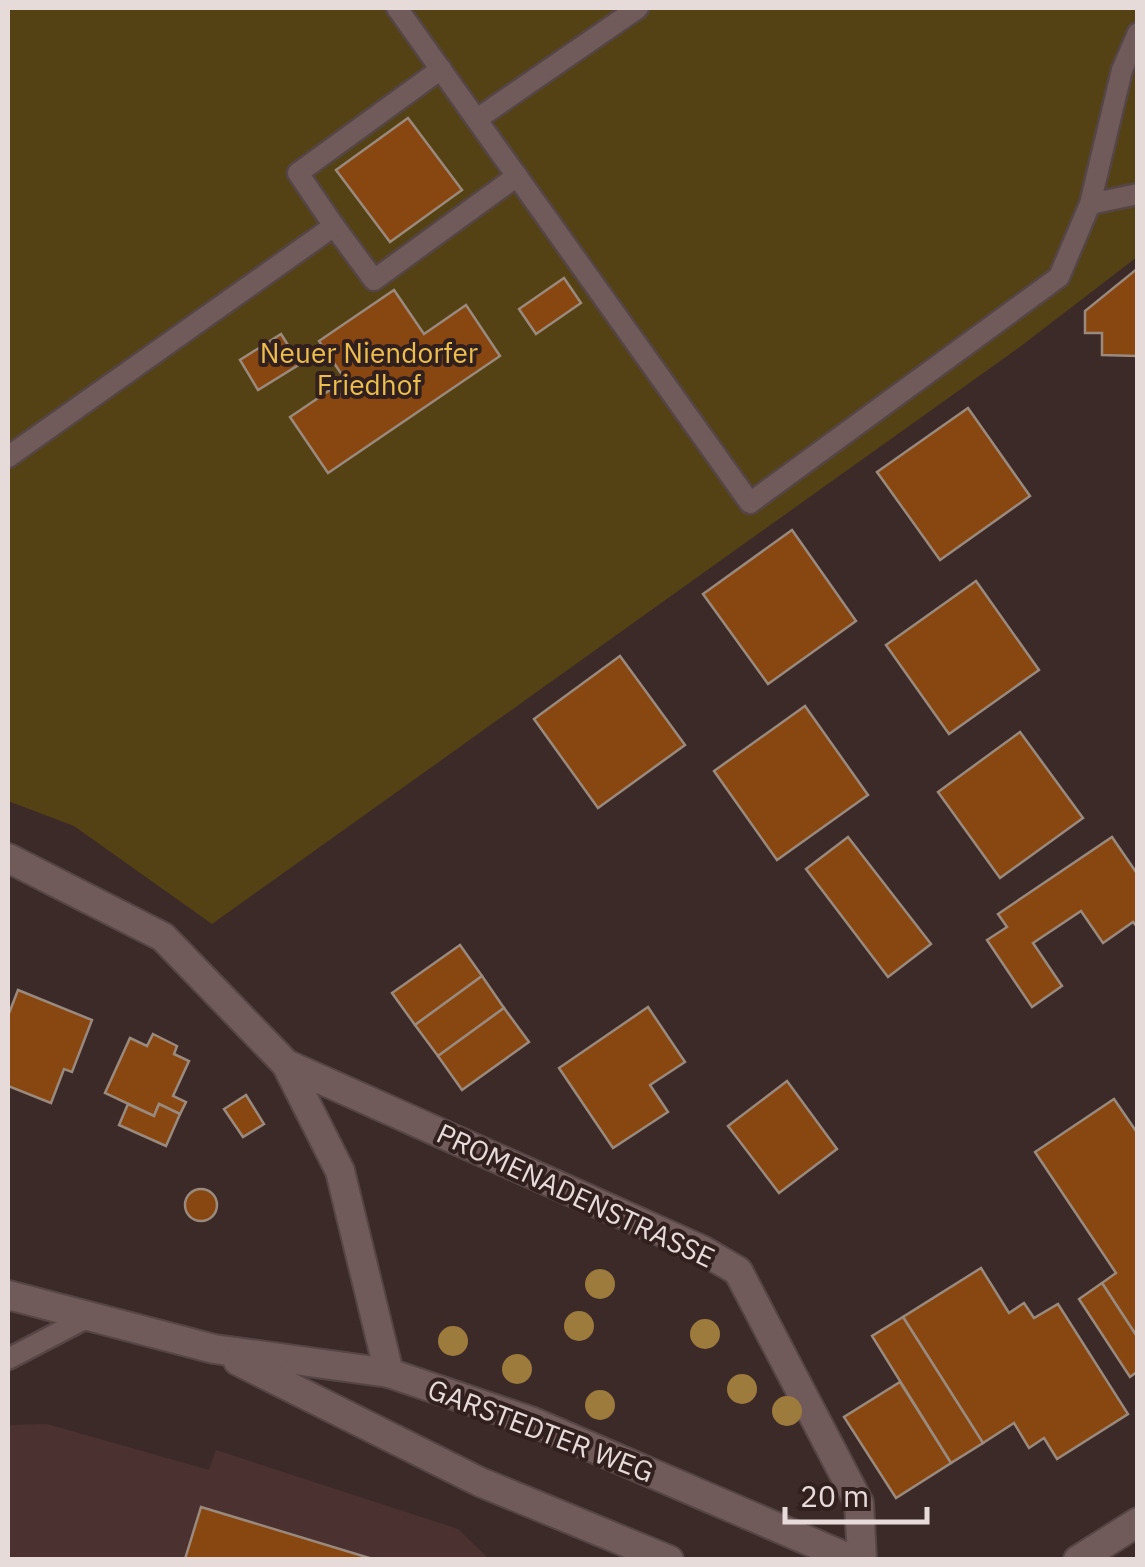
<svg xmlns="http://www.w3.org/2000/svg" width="1145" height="1567" viewBox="0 0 1145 1567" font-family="'IBM Plex Sans',sans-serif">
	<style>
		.built { fill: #4b3231 }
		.green { fill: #554214 }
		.building { fill: #884710; stroke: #9a897d; stroke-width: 2.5 }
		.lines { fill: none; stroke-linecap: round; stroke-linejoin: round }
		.service-casing { stroke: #554645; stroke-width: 25 }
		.minor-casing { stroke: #554645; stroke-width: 32 }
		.secondary-casing { stroke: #554645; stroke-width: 32 }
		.service { stroke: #705b5a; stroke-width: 20 }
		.minor { stroke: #705b5a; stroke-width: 28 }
		.secondary { stroke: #705b5a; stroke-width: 28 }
		.tree { fill: #9d7b3d }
		.labels { text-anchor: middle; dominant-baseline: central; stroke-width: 8; stroke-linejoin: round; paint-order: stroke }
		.park-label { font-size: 28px; fill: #ecbe4d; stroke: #32201f }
		.street-label { font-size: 28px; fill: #e7dbda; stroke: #32201f }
	</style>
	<rect width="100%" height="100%" fill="#3c2a29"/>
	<path class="built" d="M 47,1424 L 209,1470 L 216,1450 L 458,1529 L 489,1559 L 8,1560 L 8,1425 Z"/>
	<path class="green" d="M 8,8 L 1137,8 L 1137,257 L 1021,346 L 212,924 L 74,826 L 8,801 Z"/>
	<g class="building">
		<path d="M 408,118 L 462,190 L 390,242 L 336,170 Z"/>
		<path d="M 1138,268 L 1138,356 L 1102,355 L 1102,333 L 1085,333 L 1085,311 Z"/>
		<path d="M 564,278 L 581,303 L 536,334 L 519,309 Z"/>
		<path d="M 394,290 L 424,334 L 466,305 L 500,356 L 328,473 L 290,417 L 333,388 L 338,396 L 351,388 L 319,341 Z"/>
		<path d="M 281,334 L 300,364 L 258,390 L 240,360 Z"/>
		<path d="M 968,408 L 1030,496 L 940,560 L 877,472 Z"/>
		<path d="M 792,530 L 856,621 L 768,684 L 703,594 Z"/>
		<path d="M 976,581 L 1039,670 L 949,734 L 886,645 Z"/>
		<path d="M 620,656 L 685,745 L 598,808 L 534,719 Z"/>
		<path d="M 805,706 L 868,795 L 777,860 L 714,771 Z"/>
		<path d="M 1020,732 L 1083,818 L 1000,878 L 938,792 Z"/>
		<path d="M 848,837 L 931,944 L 888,977 L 806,869 Z"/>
		<path d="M 1112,837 L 1138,875 L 1138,928 L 1133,922 L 1103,943 L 1081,911 L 1033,943 L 1062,986 L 1032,1007 L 987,940 L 1007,927 L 998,914 Z"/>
		<path d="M 460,945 L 482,976 L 415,1025 L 392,993 Z"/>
		<path d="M 482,976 L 504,1008 L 438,1056 L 415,1025 Z"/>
		<path d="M 18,990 L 92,1020 L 72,1072 L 64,1069 L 51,1103 L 8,1086 L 8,1016 Z"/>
		<path d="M 648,1007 L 685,1062 L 650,1085 L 668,1112 L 613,1148 L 559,1068 Z"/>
		<path d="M 504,1008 L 529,1042 L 462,1090 L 438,1056 Z"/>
		<path d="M 153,1034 L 177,1046 L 174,1054 L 189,1061 L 173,1096 L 186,1102 L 180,1114 L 159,1104 L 154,1116 L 105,1093 L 130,1038 L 147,1046 Z"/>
		<path d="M 787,1081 L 837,1149 L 779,1193 L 728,1126 Z"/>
		<path d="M 246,1095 L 264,1124 L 243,1137 L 224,1109 Z"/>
		<path d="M 1114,1099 L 1138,1134 L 1138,1338 L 1102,1283 L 1116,1273 L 1035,1152 Z"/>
		<path d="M 128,1104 L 154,1116 L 159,1104 L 180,1114 L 166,1146 L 119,1125 Z"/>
		<circle cx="201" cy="1205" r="16"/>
		<path d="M 981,1268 L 1009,1313 L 1024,1303 L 1034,1318 L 1058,1304 L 1128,1414 L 1057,1459 L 1044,1438 L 1029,1448 L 1014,1423 L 983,1443 L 903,1317 Z"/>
		<path d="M 1102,1283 L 1138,1338 L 1138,1371 L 1130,1377 L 1079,1299 Z"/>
		<path d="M 903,1317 L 983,1443 L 951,1463 L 872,1336 Z"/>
		<path d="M 900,1382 L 951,1463 L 896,1498 L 844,1417 Z"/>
		<path d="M 201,1507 L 376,1560 L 185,1559 Z"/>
	</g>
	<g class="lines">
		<g class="service-casing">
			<g id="service">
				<path d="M 397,8 L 750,503 L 1059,277 L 1090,204 L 1122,70 L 1138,33"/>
				<path d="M 477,119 L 638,8"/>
				<path d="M 1090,204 L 1138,194"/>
				<path d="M 334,226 L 374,280 L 517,176"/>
				<path d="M 8,457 L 334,226 L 298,173 L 441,69"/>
				<path d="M 8,1359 L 92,1315"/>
			</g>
		</g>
		<g class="minor-casing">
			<g id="minor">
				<path d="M 8,858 L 163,937 L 286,1064 L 340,1171 L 389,1373"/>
				<path d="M 286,1064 L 702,1250 L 738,1271 L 859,1503 L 862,1560"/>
			</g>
		</g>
		<g class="secondary-casing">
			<g id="secondary">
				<path d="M 8,1295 L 214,1349 L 389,1373 L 533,1422 L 853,1560"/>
				<path d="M 238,1361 L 480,1482 L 669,1560"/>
				<path d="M 1078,1560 L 1138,1522"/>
			</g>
		</g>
		<use href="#service" class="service"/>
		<use href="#minor" class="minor"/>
		<use href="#secondary" class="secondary"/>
	</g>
	<g class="tree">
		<circle cx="600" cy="1284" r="15"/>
		<circle cx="579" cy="1326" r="15"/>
		<circle cx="705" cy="1334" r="15"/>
		<circle cx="453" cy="1341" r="15"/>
		<circle cx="517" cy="1369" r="15"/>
		<circle cx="742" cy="1389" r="15"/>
		<circle cx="600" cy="1405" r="15"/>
		<circle cx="787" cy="1411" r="15"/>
	</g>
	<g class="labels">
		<g class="park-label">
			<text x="369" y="352">Neuer Niendorfer<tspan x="369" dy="32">Friedhof</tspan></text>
		</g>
		<g class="street-label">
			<text transform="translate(576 1195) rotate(25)">PROMENADENSTRASSE</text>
			<text transform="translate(541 1430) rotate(21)">GARSTEDTER WEG</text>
		</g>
	</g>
	<rect width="1145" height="1567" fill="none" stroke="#e7dbda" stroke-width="20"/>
	<path d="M785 1507v15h142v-15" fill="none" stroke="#e7dbda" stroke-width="5"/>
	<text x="800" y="1507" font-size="30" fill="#e7dbda" stroke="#32201f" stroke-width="8" paint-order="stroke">20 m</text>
</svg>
